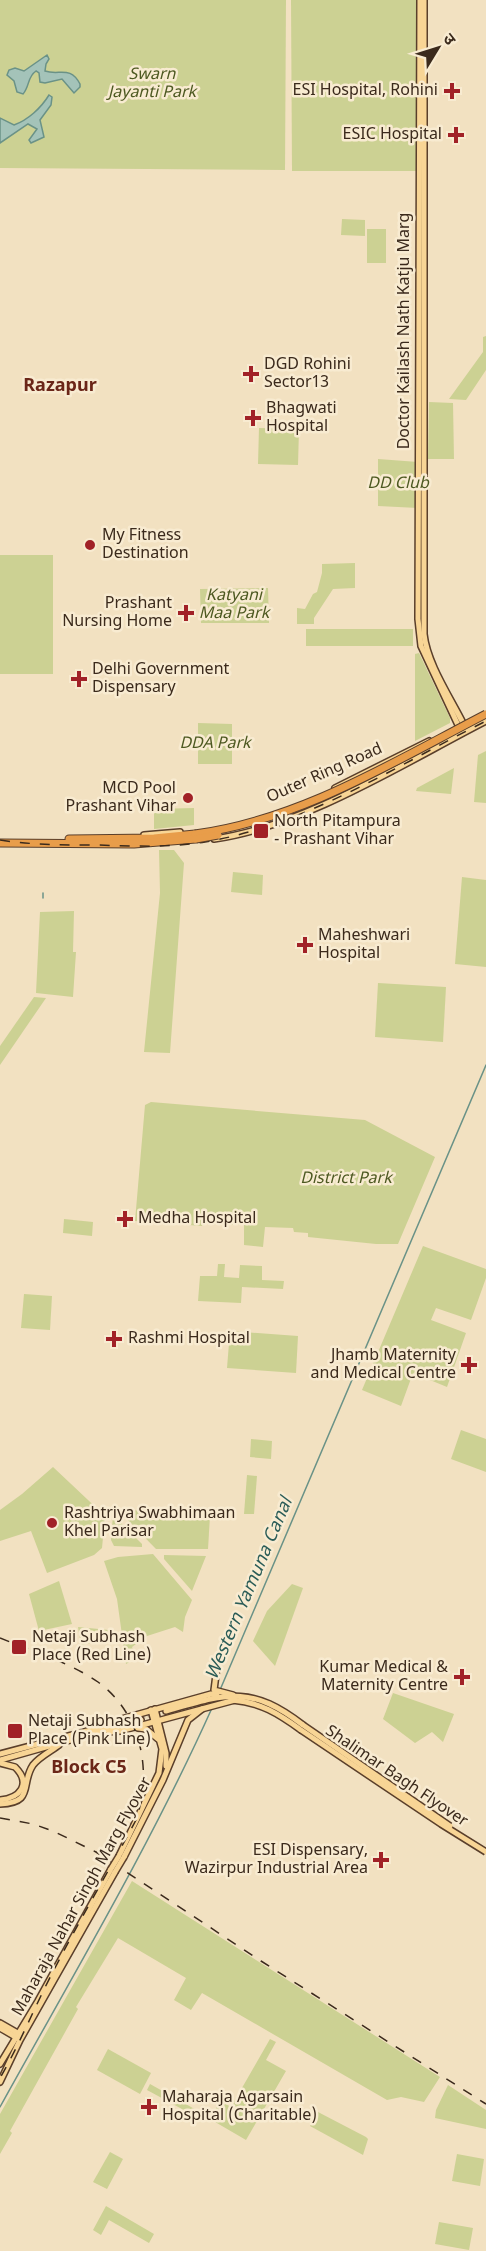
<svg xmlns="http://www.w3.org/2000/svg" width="486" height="2251" viewBox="0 0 486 2251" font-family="Georgia,'Noto Sans Devanagari',serif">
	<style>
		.green { fill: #ccd193 }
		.water { fill: #a4c3b9; stroke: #6a9287; stroke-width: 1.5 }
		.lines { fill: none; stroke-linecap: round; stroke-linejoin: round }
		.stream { stroke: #6a9287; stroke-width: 1.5 }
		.major-tunnel { stroke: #cdbca0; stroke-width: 5; stroke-dasharray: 5 2.5; stroke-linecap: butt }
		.major-casing { stroke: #5a3f2b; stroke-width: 8 }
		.highway-casing { stroke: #5a3f2b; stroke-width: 9 }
		.major { stroke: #f8d595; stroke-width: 5 }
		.highway { stroke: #e89d4a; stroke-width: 7 }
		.rail { stroke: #3b2a1c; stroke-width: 1.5; stroke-dasharray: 10 10; stroke-linecap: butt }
		.major-bridge-casing { stroke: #5a3f2b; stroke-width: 8; stroke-linecap: butt }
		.highway-bridge-casing { stroke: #5a3f2b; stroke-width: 9; stroke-linecap: butt }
		.major-bridge { stroke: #f8d595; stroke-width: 5 }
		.highway-bridge { stroke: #e89d4a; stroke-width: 7 }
		.poi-dot { fill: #a12127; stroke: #f8ebd1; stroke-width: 2 }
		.labels { text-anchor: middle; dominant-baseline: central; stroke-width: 5; stroke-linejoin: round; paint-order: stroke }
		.park-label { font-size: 16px; font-style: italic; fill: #4d5921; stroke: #f8ebd1 }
		.poi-label { font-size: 16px; fill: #3b2a1c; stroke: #f8ebd1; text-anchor: start }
		.street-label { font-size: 16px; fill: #3b2a1c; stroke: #f8ebd1 }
		.neighbourhood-label { font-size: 18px; font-weight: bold; fill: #6b2618; stroke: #f8ebd1 }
		.water-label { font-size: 18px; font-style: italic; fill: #2a5c57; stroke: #f8ebd1 }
	</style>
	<rect width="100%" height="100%" fill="#f2e1c1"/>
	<g class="green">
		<path d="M 0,0 L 286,0 L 285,170 L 0,168 Z"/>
		<path d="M 291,0 L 417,0 L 417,171 L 292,171 Z"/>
		<path d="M 342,219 L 365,220 L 365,236 L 341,235 Z"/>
		<rect x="367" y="229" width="19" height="34"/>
		<path d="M 486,336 L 486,370 L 466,400 L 449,399 L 483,352 L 483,337 Z"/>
		<path d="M 429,402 L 453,403 L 454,459 L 428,459 Z"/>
		<path d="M 259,428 L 299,429 L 298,465 L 258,464 Z"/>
		<path d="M 378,459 L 418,462 L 418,508 L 378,506 Z"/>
		<rect x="0" y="555" width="53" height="119"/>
		<path d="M 355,563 L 355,588 L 333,589 L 314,618 L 314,624 L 297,624 L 297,608 L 305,609 L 313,594 L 317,592 L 322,573 L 322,564 Z"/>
		<path d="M 268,588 L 269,623 L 201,623 L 200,589 Z"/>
		<rect x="306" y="629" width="107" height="17"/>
		<path d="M 419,653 L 450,718 L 450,723 L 415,741 L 415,654 Z"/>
		<path d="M 198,723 L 232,724 L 232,764 L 198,764 Z"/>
		<path d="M 486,751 L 486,803 L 474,802 L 478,755 Z"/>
		<path d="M 454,768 L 451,794 L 416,791 L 417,788 Z"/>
		<path d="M 194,808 L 194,825 L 154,829 L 154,809 Z"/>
		<path d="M 159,850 L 174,850 L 184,863 L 170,1053 L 144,1052 L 160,893 Z"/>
		<path d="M 233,872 L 263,875 L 262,895 L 231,892 Z"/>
		<path d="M 462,877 L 486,880 L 486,967 L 455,964 Z"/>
		<path d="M 74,911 L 73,952 L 76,952 L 73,997 L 36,993 L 40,912 Z"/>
		<path d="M 378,983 L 446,987 L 443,1042 L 375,1037 Z"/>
		<path d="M 34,997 L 46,998 L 0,1065 L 0,1046 Z"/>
		<path d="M 151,1102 L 365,1120 L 435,1157 L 398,1244 L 376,1244 L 308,1237 L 308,1233 L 294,1232 L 293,1228 L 265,1227 L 263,1247 L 244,1245 L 244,1225 L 203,1224 L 202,1226 L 135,1221 L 145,1105 Z"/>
		<path d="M 64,1219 L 93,1222 L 92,1236 L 63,1233 Z"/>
		<path d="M 423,1246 L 486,1269 L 486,1278 L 471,1320 L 436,1308 L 431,1320 L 466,1333 L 447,1387 L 413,1373 L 401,1406 L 362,1390 Z"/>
		<path d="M 218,1264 L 225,1264 L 224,1277 L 239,1278 L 240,1265 L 262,1266 L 262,1280 L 284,1281 L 283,1289 L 242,1287 L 241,1303 L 198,1301 L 200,1276 L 217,1276 Z"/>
		<path d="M 24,1294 L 52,1296 L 50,1330 L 21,1328 Z"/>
		<path d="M 230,1331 L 298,1336 L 296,1373 L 227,1368 Z"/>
		<path d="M 461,1430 L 486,1439 L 486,1472 L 451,1459 Z"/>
		<path d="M 251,1439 L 272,1441 L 271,1459 L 250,1457 Z"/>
		<path d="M 53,1467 L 105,1516 L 102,1548 L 94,1555 L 47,1573 L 31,1531 L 0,1541 L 0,1510 L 22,1494 Z"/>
		<path d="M 247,1475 L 257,1476 L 254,1514 L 244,1514 Z"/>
		<path d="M 117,1509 L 210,1516 L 208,1549 L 156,1549 Z"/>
		<path d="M 113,1515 L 142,1544 L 142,1547 L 114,1546 L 111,1540 Z"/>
		<path d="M 153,1554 L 192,1600 L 185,1617 L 183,1632 L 175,1627 L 147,1636 L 132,1647 L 137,1658 L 126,1664 L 117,1599 L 104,1561 L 118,1557 Z"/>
		<path d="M 164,1555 L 206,1556 L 192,1591 L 164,1559 Z"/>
		<path d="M 59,1581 L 72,1624 L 39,1631 L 29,1594 Z"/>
		<path d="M 292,1584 L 303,1588 L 275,1666 L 253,1641 L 267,1611 Z"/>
		<path d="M 78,1627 L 109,1630 L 111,1639 L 81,1645 Z"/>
		<path d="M 393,1693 L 454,1714 L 443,1742 L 432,1732 L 415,1743 L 383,1719 Z"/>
		<path d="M 132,1881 L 440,2077 L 424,2102 L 401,2097 L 387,2100 L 202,1993 L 191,2010 L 174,2000 L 186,1978 L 118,1938 L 76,2007 L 78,2009 L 10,2131 L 12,2133 L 0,2154 L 0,2114 Z"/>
		<path d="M 270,2039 L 276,2042 L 266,2060 L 286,2071 L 246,2140 L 210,2119 L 220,2101 L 231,2107 Z"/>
		<path d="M 108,2049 L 151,2073 L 140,2094 L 97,2070 Z"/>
		<path d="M 150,2084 L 207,2116 L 204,2121 L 147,2090 Z"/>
		<path d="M 448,2085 L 486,2110 L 486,2129 L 435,2118 L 436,2110 Z"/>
		<path d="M 318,2112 L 366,2137 L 368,2139 L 363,2155 L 310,2126 Z"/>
		<path d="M 110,2152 L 123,2159 L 107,2189 L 93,2182 Z"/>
		<path d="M 457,2154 L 484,2159 L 480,2186 L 452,2181 Z"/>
		<path d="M 106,2206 L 154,2234 L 149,2243 L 109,2220 L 101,2235 L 93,2230 Z"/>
		<path d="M 439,2222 L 473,2228 L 469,2250 L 435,2244 Z"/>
	</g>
	<g class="water">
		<path d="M 47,55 L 49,59 L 46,64 L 45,71 C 59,76 70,65 80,84 L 80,87 L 74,93 L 62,79 L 45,83 L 40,82 L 39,73 L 36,71 C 27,77 30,86 23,94 L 17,92 L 14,81 L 7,75 L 9,70 L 15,68 L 24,71 Z"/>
		<path d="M 49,95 L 52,97 L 51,105 L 40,120 L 44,137 L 31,143 L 29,140 L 37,129 L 28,124 L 0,143 L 0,118 L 14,125 C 28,120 41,108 49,95 Z"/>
	</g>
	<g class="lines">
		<g class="stream">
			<path d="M 43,898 L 43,893"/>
			<path d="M 220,1690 L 486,1065"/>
			<path d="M 0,2107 C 73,1975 150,1846 212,1708"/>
		</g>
		<path class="major-tunnel" d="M 140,1717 L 166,1711"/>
		<g class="major-casing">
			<g id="major">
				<path d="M 420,0 L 418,619 L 421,646 L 458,725"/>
				<path d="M 424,0 L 424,634 C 427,663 450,697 463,723"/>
				<path d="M 335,788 L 429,741"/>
				<path d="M 144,835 L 180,832"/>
				<path d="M 214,839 C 305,826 404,763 486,721"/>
				<path d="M 217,1667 L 214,1690 L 233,1695"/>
				<path d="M 232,1700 C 260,1702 279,1714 301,1730"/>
				<path d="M 155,1709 L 166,1753 L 166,1766"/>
				<path d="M 166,1711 C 226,1694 250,1684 303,1725"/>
				<path d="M 107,1723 L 211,1694 L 217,1695"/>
				<path d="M 138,1728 L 146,1729 L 158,1739"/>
				<path d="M 109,1732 L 120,1731 L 235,1700"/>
				<path d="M 0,1754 L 121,1722"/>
				<path d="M 0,1760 L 141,1720"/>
				<path d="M 0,1763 L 15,1767 C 32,1784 20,1798 0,1800"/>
				<path d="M 0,1804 C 35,1803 20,1784 33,1765 C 39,1757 51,1751 59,1745"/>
				<path d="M 119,1856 L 159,1773 L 162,1749 L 151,1710"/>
				<path d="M 124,1857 L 163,1780 L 188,1720 L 202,1709"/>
				<path d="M 0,2023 L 21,2035"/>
				<path d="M 0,2028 L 19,2039"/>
				<path d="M 0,2064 L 38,2001 L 111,1869"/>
				<path d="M 0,2082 L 20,2040 L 115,1872"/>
			</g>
		</g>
		<g class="highway-casing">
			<g id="highway">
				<path d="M 69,839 L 154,838 L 195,834"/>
				<path d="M 0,843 L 134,844 L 196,839"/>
			</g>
		</g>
		<use href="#major" class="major"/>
		<use href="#highway" class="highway"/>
		<g class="rail">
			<path d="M 0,840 C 32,845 63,845 96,845 C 132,846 169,848 205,842 C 306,825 396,766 486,721"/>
			<path d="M 0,1638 C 32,1651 69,1662 98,1682 C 141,1713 153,1771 136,1820 C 110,1869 81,1917 56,1966 C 36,2003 21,2042 0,2078"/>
			<path d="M 0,1818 L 33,1824 L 53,1831 L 96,1852 L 261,1961 L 486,2104"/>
		</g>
		<g class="major-bridge-casing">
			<g id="major-bridge">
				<path d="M 303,1725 L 450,1826"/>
				<path d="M 301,1730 L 441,1824 L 486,1852"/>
				<path d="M 111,1869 L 119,1856"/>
				<path d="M 115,1872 L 124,1857"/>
			</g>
		</g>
		<g class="highway-bridge-casing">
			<g id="highway-bridge">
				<path d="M 195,834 C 300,820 393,762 486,714"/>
				<path d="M 196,839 L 218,835"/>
			</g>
		</g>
		<use href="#major-bridge" class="major-bridge"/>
		<use href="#highway-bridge" class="highway-bridge"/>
	</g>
	<g class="poi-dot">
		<path d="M449 82h6v6h6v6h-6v6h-6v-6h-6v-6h6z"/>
		<path d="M453 126h6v6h6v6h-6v6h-6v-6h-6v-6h6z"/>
		<path d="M248 365h6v6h6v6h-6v6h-6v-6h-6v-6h6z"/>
		<path d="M250 409h6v6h6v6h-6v6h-6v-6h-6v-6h6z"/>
		<circle cx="90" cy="545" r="6"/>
		<path d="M183 604h6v6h6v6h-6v6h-6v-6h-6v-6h6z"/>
		<path d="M76 670h6v6h6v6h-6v6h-6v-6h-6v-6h6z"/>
		<circle cx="188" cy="798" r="6"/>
		<rect x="253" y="823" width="16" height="16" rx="3"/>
		<path d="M302 936h6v6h6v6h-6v6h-6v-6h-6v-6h6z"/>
		<path d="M122 1210h6v6h6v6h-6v6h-6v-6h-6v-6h6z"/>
		<path d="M111 1330h6v6h6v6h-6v6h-6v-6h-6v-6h6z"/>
		<path d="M466 1356h6v6h6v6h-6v6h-6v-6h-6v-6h6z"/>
		<circle cx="52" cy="1523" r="6"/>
		<rect x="11" y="1639" width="16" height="16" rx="3"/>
		<path d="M459 1668h6v6h6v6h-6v6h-6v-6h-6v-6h6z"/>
		<rect x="7" y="1723" width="16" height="16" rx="3"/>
		<path d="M378 1851h6v6h6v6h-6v6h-6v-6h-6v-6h6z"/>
		<path d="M146 2098h6v6h6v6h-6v6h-6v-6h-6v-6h6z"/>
	</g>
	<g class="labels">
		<g class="park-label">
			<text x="152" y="75">Swarn<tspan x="152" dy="18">Jayanti Park</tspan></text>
			<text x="398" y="484">DD Club</text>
			<text x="234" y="596">Katyani<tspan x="234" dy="18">Maa Park</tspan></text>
			<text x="215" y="744">DDA Park</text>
			<text x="346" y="1179">District Park</text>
		</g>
		<g class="poi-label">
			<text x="438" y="91" text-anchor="end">ESI Hospital, Rohini</text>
			<text x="442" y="135" text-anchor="end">ESIC Hospital</text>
			<text x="264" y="365">DGD Rohini<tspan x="264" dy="18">Sector13</tspan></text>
			<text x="266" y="409">Bhagwati<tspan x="266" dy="18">Hospital</tspan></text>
			<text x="102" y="536">My Fitness<tspan x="102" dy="18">Destination</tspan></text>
			<text x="172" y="604" text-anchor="end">Prashant<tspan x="172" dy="18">Nursing Home</tspan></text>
			<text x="92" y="670">Delhi Government<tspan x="92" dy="18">Dispensary</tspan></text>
			<text x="176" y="789" text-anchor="end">MCD Pool<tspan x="176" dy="18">Prashant Vihar</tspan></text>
			<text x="274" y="822">North Pitampura<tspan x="274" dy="18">- Prashant Vihar</tspan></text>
			<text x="318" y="936">Maheshwari<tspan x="318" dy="18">Hospital</tspan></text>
			<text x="138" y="1219">Medha Hospital</text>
			<text x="128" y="1339">Rashmi Hospital</text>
			<text x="456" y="1356" text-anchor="end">Jhamb Maternity<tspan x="456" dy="18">and Medical Centre</tspan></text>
			<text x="64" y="1514">Rashtriya Swabhimaan<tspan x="64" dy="18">Khel Parisar</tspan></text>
			<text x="32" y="1638">Netaji Subhash<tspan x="32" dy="18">Place (Red Line)</tspan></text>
			<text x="448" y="1668" text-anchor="end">Kumar Medical &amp;<tspan x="448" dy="18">Maternity Centre</tspan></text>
			<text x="28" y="1722">Netaji Subhash<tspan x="28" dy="18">Place (Pink Line)</tspan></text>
			<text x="368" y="1851" text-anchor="end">ESI Dispensary,<tspan x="368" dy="18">Wazirpur Industrial Area</tspan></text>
			<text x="162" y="2098">Maharaja Agarsain<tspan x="162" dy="18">Hospital (Charitable)</tspan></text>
		</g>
		<g class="street-label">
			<text transform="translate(405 331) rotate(-90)">Doctor Kailash Nath Katju Marg</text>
			<text transform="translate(325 774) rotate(-24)">Outer Ring Road</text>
			<text transform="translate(396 1777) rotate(34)">Shalimar Bagh Flyover</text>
			<text transform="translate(83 1897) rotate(-61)">Maharaja Nahar Singh Marg Flyover</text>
		</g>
		<g class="neighbourhood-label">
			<text x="60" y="386">Razapur</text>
			<text x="89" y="1768">Block C5</text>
		</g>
		<g class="water-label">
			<text transform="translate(250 1589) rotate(-67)">Western Yamuna Canal</text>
		</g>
	</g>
	<g transform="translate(438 48) rotate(52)" stroke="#f8ebd1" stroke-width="4.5" paint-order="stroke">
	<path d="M0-4.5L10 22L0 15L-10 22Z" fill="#3b2a1c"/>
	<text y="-9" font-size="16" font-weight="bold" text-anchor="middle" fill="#3b2a1c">उ</text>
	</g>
</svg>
